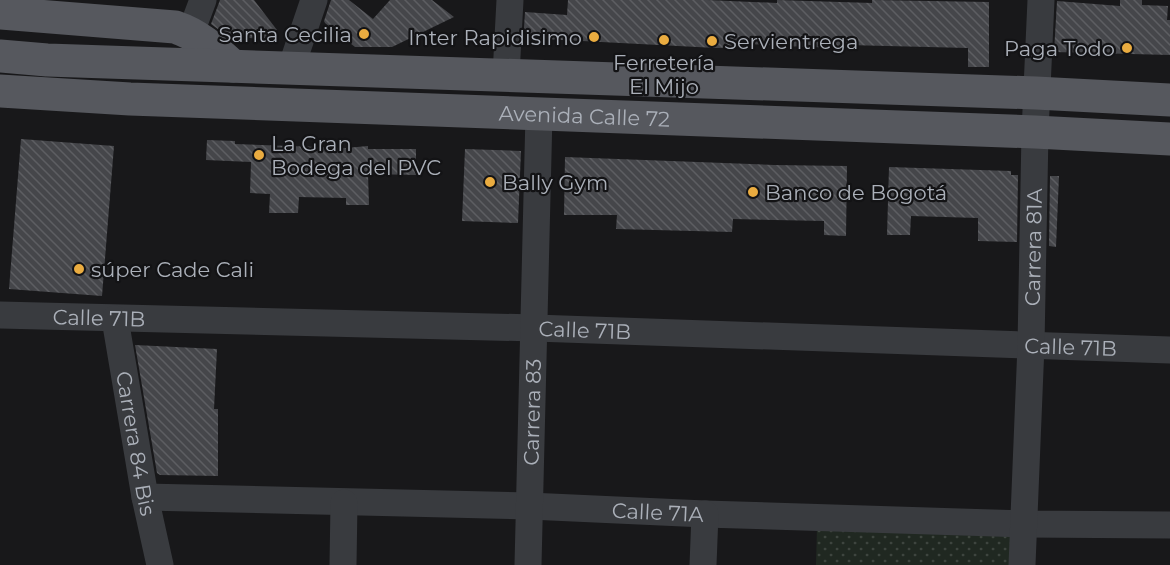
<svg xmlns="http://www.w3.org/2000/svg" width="1170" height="565" viewBox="0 0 1170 565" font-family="Montserrat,sans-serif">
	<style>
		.grass { fill: url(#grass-dots) }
		.building { fill: url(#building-back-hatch) }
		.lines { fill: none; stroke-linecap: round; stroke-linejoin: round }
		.minor { stroke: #393b3f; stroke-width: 27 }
		.major { stroke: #56585e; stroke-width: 33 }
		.poi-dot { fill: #eaac40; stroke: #131315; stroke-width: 2 }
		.labels { text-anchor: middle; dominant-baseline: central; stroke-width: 4.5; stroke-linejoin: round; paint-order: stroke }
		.poi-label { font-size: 21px; fill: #abb0b9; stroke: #131315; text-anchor: start }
		.street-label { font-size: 21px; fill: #abb0b9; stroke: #131315 }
	</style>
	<defs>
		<pattern id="grass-dots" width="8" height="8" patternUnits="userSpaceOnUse" patternTransform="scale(1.5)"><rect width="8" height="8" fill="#202821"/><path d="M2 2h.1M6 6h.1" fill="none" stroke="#3e453f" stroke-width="1.8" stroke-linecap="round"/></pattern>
		<pattern id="building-back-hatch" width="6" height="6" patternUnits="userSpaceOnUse" patternTransform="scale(1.5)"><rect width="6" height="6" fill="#45464a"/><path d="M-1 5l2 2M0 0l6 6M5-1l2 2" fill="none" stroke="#5d5e62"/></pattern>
	</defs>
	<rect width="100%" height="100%" fill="#18181a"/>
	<path class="grass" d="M 817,528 L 1016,533 L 1015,565 L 816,565 Z"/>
	<g class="building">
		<path d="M 220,0 L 254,0 L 277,30 L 265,40 L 226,35 L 211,24 Z"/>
		<path d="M 331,0 L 349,0 L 373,19 L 390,0 L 432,0 L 454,17 L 392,47 L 355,47 L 325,23 L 324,21 Z"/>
		<path d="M 568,0 L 707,0 L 777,3 L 777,0 L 872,3 L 872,0 L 989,2 L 989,67 L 968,67 L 968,48 L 847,45 L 847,48 L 807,47 L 750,44 L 750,47 L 716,48 L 544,39 L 543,44 L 523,43 L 525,12 L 567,15 Z"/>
		<path d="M 1120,0 L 1142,0 L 1142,5 L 1168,6 L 1167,20 L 1170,20 L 1170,55 L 1054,52 L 1057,1 L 1120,6 Z"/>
		<path d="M 21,139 L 114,146 L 102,296 L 9,289 Z"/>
		<path d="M 207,140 L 235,141 L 235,144 L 346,148 L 368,146 L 368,149 L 416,149 L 416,175 L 368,174 L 369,205 L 346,205 L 346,198 L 299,197 L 298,213 L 269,213 L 270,194 L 250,193 L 251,162 L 206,160 Z"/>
		<path d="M 465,149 L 521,151 L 518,223 L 462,221 Z"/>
		<path d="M 565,157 L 774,165 L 847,166 L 846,236 L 824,235 L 824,221 L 733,219 L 732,232 L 616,229 L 617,215 L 564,215 Z"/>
		<path d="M 889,167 L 1011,171 L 1011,175 L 1018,175 L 1017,242 L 978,241 L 978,218 L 911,216 L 910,235 L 887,235 Z"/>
		<path d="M 1050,176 L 1059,176 L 1056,247 L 1049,246 Z"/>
		<path d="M 135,345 L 217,349 L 214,409 L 218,409 L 218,476 L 160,475 L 157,473 Z"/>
	</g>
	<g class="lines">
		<g class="minor">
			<path d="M 191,32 L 203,0"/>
			<path d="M 291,68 L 314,0"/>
			<path d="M 506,75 L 510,0"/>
			<path id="s1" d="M 0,315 L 535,328 L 1170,350"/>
			<path id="s2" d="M 115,319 L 145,497 L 160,565"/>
			<path id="s3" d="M 145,497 L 529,506 L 705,514 L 1024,524 L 1170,525"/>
			<path d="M 343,565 L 344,503"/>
			<path id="s4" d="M 528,565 L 539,114"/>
			<path d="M 703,565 L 705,514"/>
			<path id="s5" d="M 1022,565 L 1031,345 L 1035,132 L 1041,0"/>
		</g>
		<g class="major">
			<path d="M 0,13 L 175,27 C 199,35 215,50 233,66"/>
			<path d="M 0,56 L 47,60 L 1036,93 L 1170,100"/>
			<path id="s6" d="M 0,91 L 130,99 L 1035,132 L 1170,139"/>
		</g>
	</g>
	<g class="poi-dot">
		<circle cx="364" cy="34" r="6"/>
		<circle cx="594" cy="37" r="6"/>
		<circle cx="664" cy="40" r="6"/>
		<circle cx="712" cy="41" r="6"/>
		<circle cx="1127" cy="48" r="6"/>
		<circle cx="259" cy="155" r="6"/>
		<circle cx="490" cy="182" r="6"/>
		<circle cx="753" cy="192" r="6"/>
		<circle cx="79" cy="269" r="6"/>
	</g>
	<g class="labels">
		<g class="poi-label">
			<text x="352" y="34" text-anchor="end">Santa Cecilia</text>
			<text x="582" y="37" text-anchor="end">Inter Rapidisimo</text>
			<text x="724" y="41">Servientrega</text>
			<text x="1115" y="48" text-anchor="end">Paga Todo</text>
			<text x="664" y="62" text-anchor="middle">Ferretería<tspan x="664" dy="24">El Mijo</tspan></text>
			<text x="271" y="143">La Gran<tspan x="271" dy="24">Bodega del PVC</tspan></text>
			<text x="502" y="182">Bally Gym</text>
			<text x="765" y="192">Banco de Bogotá</text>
			<text x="91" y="269">súper Cade Cali</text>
		</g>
		<g class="street-label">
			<text stroke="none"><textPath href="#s6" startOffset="585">Avenida Calle 72</textPath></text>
			<text stroke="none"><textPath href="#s5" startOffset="318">Carrera 81A</textPath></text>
			<text stroke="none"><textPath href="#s1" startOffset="99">Calle 71B</textPath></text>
			<text stroke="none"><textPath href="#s1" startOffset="585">Calle 71B</textPath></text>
			<text stroke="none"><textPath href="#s1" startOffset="1071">Calle 71B</textPath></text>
			<text stroke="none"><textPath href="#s4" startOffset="153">Carrera 83</textPath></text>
			<text stroke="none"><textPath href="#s2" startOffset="126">Carrera 84 Bis</textPath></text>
			<text stroke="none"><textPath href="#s3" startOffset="513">Calle 71A</textPath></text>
		</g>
	</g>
</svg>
